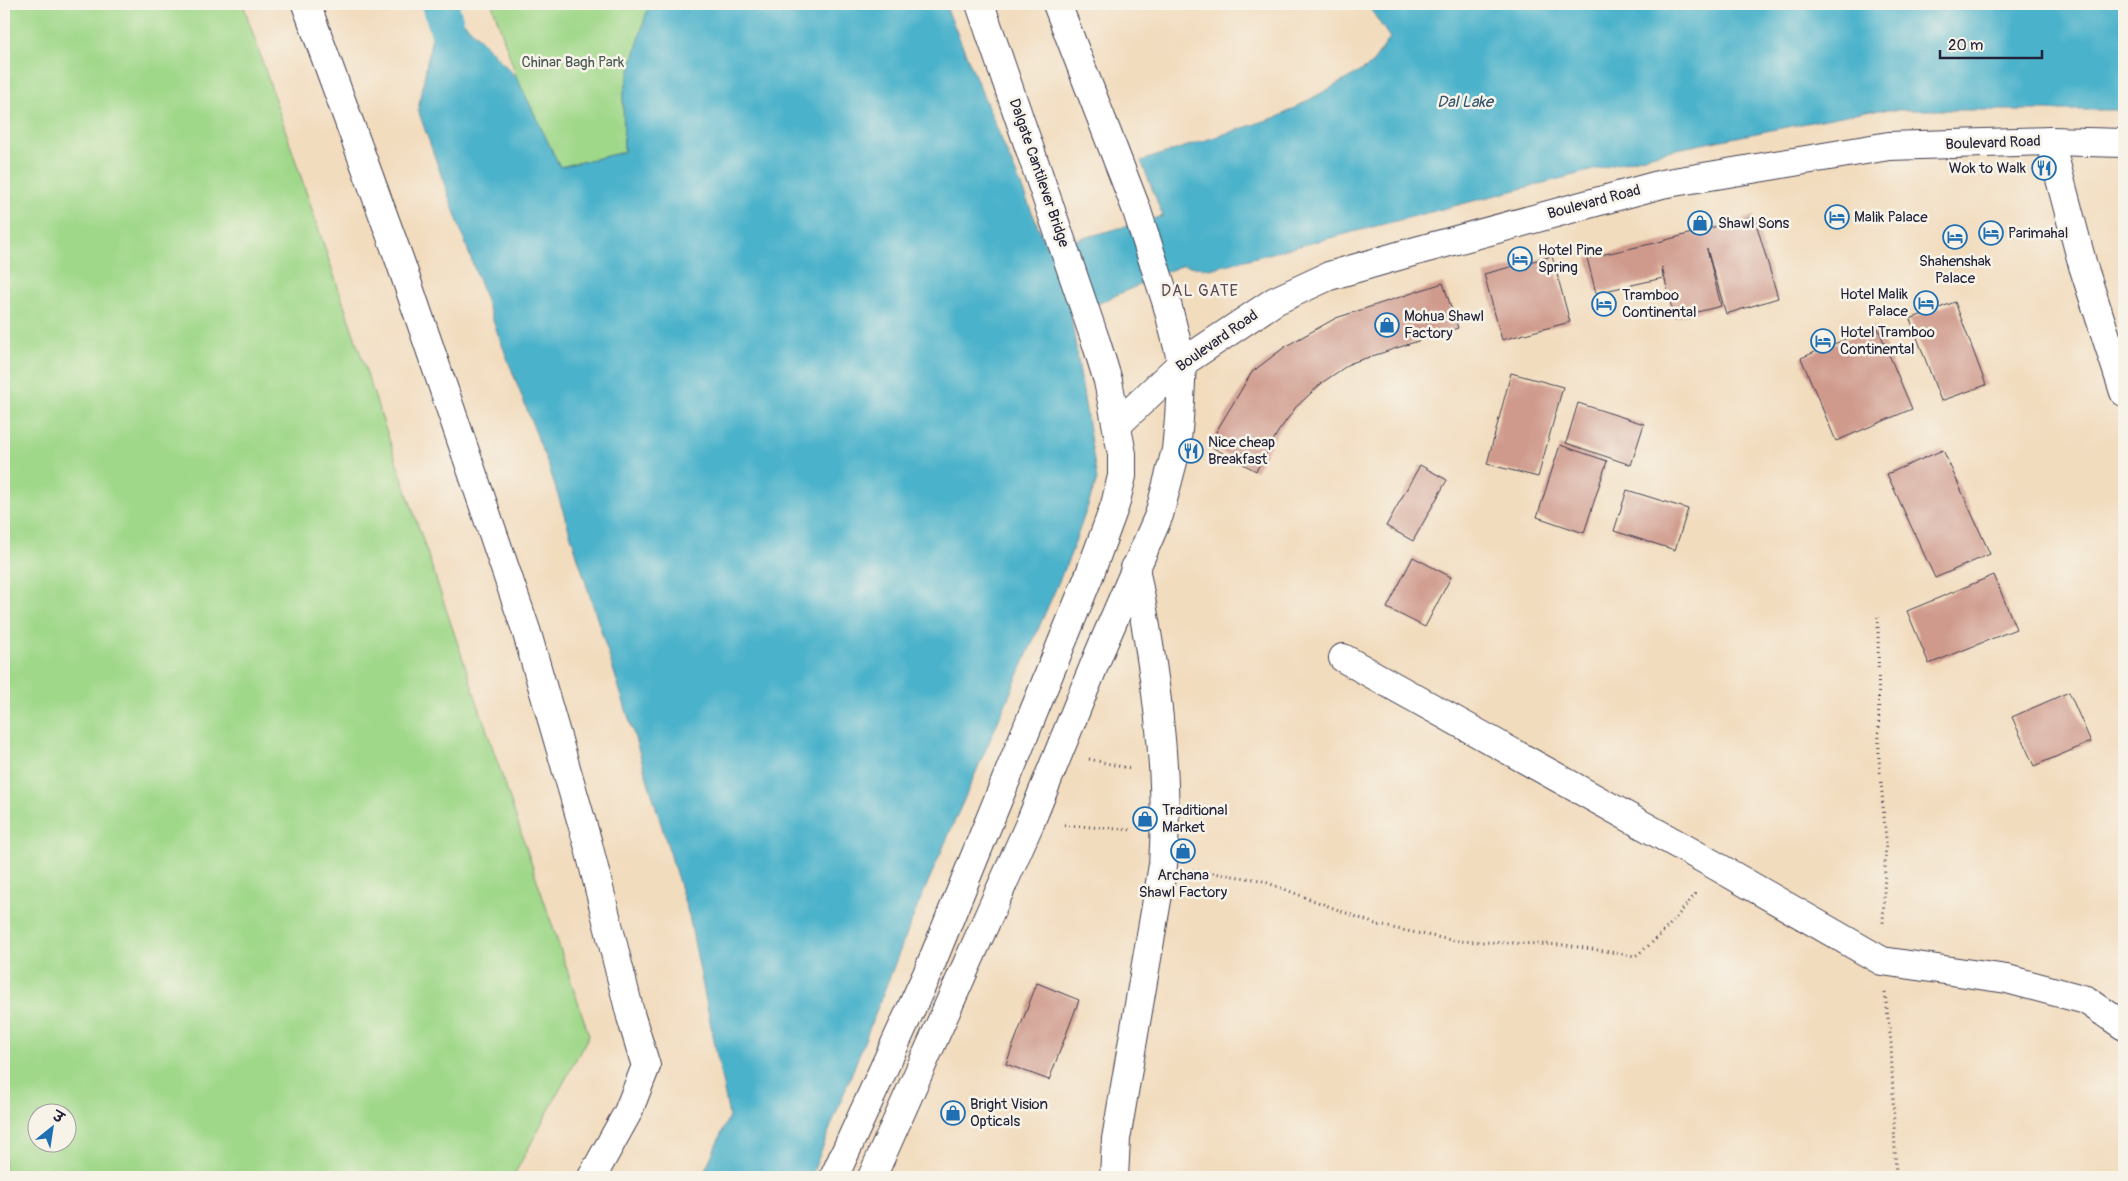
<svg xmlns="http://www.w3.org/2000/svg" width="2128" height="1181" viewBox="0 0 2128 1181" font-family="Pangolin,'Playpen Sans Deva',sans-serif">
	<style>
		.green { fill: #a0d88a; stroke: #617d62; fill-rule: evenodd }
		.water { fill: #4cb2cb; stroke: #376a83 }
		.lines { fill: none; stroke-linecap: round; stroke-linejoin: round }
		.canal { stroke: #4cb2cb; stroke-width: 36 }
		.building { fill: #cf9a8c }
		.minor-casing { stroke: #413e4f; stroke-width: 30 }
		.major-casing { stroke: #413e4f; stroke-width: 30 }
		.highway-casing { stroke: #413e4f; stroke-width: 30 }
		.path { stroke: #413e4f; stroke-width: 3; stroke-dasharray: 1 4; stroke-linecap: butt }
		.minor { stroke: #fff; stroke-width: 28 }
		.major { stroke: #fff; stroke-width: 28 }
		.highway { stroke: #fff; stroke-width: 28 }
		.labels { text-anchor: middle; dominant-baseline: central; stroke-width: 5; stroke-linejoin: round; paint-order: stroke }
		.park-label { font-size: 15px; fill: #485953; stroke: #f7f3e8 }
		.street-label { font-size: 15px; fill: #22223b; stroke: #f7f3e8 }
		.poi-label { font-size: 15px; fill: #22223b; stroke: #f7f3e8; text-anchor: start }
		.water-label { font-size: 16px; font-style: italic; fill: #31546d; stroke: #f7f3e8 }
		.neighbourhood-label { font-size: 16px; letter-spacing: 1px; fill: #5f4c57; stroke: #f7f3e8 }
	</style>
	<rect width="100%" height="100%" fill="#f7f3e8"/>
	<filter id="ink" filterUnits="userSpaceOnUse"><feTurbulence type="fractalNoise" baseFrequency=".02" numOctaves="2"/><feDisplacementMap in="SourceGraphic" scale="10" xChannelSelector="R" yChannelSelector="G"/><feConvolveMatrix kernelMatrix="1 2 1 2 8 2 1 2 1" color-interpolation-filters="sRGB"/></filter>
	<filter id="wash" filterUnits="userSpaceOnUse"><feTurbulence type="fractalNoise" baseFrequency=".0096" numOctaves="4" result="noise"/><feDisplacementMap in="SourceGraphic" scale="20" xChannelSelector="R" yChannelSelector="G"/><feGaussianBlur stdDeviation="1.12" result="paint"/><feColorMatrix in="noise" values="0 0 0 0 0 0 0 0 0 0 0 0 0 0 0 0 0 1.4 0 .05"/><feComposite in="paint" operator="in"/></filter>
	<g filter="url(#wash)">
		<rect width="100%" height="100%" fill="#f2dcbe"/>
		<g class="green">
			<path d="M 4,4 L 243,4 L 589,1035 L 513,1177 L 4,1177 ZM 38,1114 L 68,1114 L 68,1144 L 38,1144 Z"/>
			<path d="M 492,4 L 649,4 L 623,95 L 624,152 L 560,167 L 517,78 Z"/>
		</g>
		<path class="water" d="M 649,4 L 945,4 L 1047,248 L 1163,216 L 1141,161 L 1280,116 L 1370,66 L 1390,38 L 1367,4 L 2124,4 L 2124,110 L 1871,110 L 1667,151 L 1210,269 L 1182,265 L 1071,316 L 1097,480 L 1070,556 L 916,910 L 811,1177 L 702,1177 L 729,1116 L 689,916 L 634,735 L 550,470 L 496,329 L 418,110 L 433,31 L 459,17 L 517,78 L 560,167 L 624,152 L 623,95 Z"/>
		<g class="lines">
			<path class="canal" d="M 440,4 L 460,71"/>
		</g>
		<g id="blocks">
			<g class="building">
				<path d="M 1754,216 L 1778,298 L 1726,314 L 1707,249 L 1721,306 L 1674,318 L 1662,267 L 1663,278 L 1596,293 L 1587,258 L 1655,243 Z"/>
				<path d="M 1552,256 L 1570,322 L 1502,340 L 1484,274 Z"/>
				<path d="M 1443,283 L 1458,328 L 1351,363 L 1323,382 L 1296,407 L 1278,432 L 1256,471 L 1208,445 L 1252,372 L 1286,346 L 1336,318 Z"/>
				<path d="M 1955,302 L 1986,385 L 1941,401 L 1910,319 Z"/>
				<path d="M 1877,326 L 1912,409 L 1836,441 L 1801,358 Z"/>
				<path d="M 1511,373 L 1563,387 L 1538,477 L 1487,464 Z"/>
				<path d="M 1578,403 L 1644,424 L 1631,465 L 1566,443 Z"/>
				<path d="M 1560,445 L 1607,461 L 1584,533 L 1537,517 Z"/>
				<path d="M 1943,450 L 1990,554 L 1935,578 L 1887,474 Z"/>
				<path d="M 1420,465 L 1447,480 L 1413,541 L 1386,526 Z"/>
				<path d="M 1627,490 L 1688,509 L 1675,550 L 1614,531 Z"/>
				<path d="M 1413,557 L 1451,577 L 1425,627 L 1387,608 Z"/>
				<path d="M 1994,575 L 2016,629 L 1929,664 L 1907,611 Z"/>
				<path d="M 2069,692 L 2091,742 L 2034,766 L 2012,717 Z"/>
				<path d="M 1037,983 L 1079,1000 L 1049,1080 L 1006,1064 Z"/>
			</g>
		</g>
	</g>
	<g filter="url(#ink)">
		<use href="#blocks" fill-opacity="0" stroke="#413e4f" stroke-width="1"/>
		<g class="lines">
			<g class="minor-casing">
				<g id="minor">
					<path d="M 306,4 L 401,264 L 526,630 L 588,844 L 631,1017 L 646,1066 L 628,1112 L 592,1177"/>
					<path d="M 2050,141 L 2083,266 L 2124,392"/>
					<path d="M 1343,658 L 1718,867 L 1882,961 L 2007,979 L 2086,1000 L 2124,1026"/>
					<path d="M 1114,1177 L 1116,1139 L 1163,865 C 1170,769 1154,663 1135,568"/>
				</g>
			</g>
			<g class="major-casing">
				<path id="major" d="M 1117,425 L 1182,363 L 1275,301 L 1329,276 L 1405,254 L 1662,184 L 1889,146 L 2050,141 L 2124,143"/>
			</g>
			<g class="highway-casing">
				<g id="highway">
					<path d="M 834,1177 L 927,974 L 1089,576 L 1115,505 L 1122,476 L 1122,454 L 1108,381 L 1096,342 L 980,4"/>
					<path d="M 872,1177 L 1030,823 L 1100,651 L 1159,515 L 1176,450 L 1179,419 L 1182,363 L 1167,304 L 1136,208 L 1057,4"/>
				</g>
			</g>
			<g class="path">
				<path d="M 1878,617 L 1879,759 L 1886,839 L 1883,925"/>
				<path d="M 1089,759 L 1131,769"/>
				<path d="M 1064,825 L 1132,830"/>
				<path d="M 1193,870 L 1260,880 L 1378,925 L 1456,941 L 1566,945 L 1635,956 C 1660,939 1678,915 1698,891"/>
				<path d="M 1885,993 L 1891,1042 L 1896,1177"/>
			</g>
			<use href="#minor" class="minor"/>
			<use href="#major" class="major"/>
			<use href="#highway" class="highway"/>
		</g>
	</g>
	<defs>
		<g id="restaurant-ring" transform="scale(1.25)"><circle r="9.5" fill="#f7f3e8" stroke="#1f6fb2" stroke-width="1.5"/><path d="M-5-6h1v4h1v-4h1v4h1v-4h1v5L-1.5 .5V6h-2V.5L-5-1ZM5-6V6H3V1.5H1.5Q1.5-4 5-6Z" fill="#1f6fb2"/></g>
		<g id="hotel-ring" transform="scale(1.25)"><circle r="9.5" fill="#f7f3e8" stroke="#1f6fb2" stroke-width="1.5"/><path d="M-6-4.5h1.5V1H6V5H4.5V3h-9V5H-6ZM-4 0a1.8 1.8 0 1 1 3.6 0ZM.5 0V-2.5h3Q6-2.5 6 0Z" fill="#1f6fb2"/></g>
		<g id="shop-ring" transform="scale(1.25)"><circle r="9.5" fill="#f7f3e8" stroke="#1f6fb2" stroke-width="1.5"/><path d="M-5-2.5h2.3a2.7 3.5 0 0 1 5.4 0H5L5.5 6h-11ZM-1.5-2.5h3a1.5 2.3 0 0 0-3 0Z" fill="#1f6fb2"/></g>
	</defs>
	<g fill-rule="evenodd">
		<use href="#restaurant-ring" x="2044" y="168"/>
		<use href="#hotel-ring" x="1837" y="217"/>
		<use href="#shop-ring" x="1700" y="223"/>
		<use href="#hotel-ring" x="1991" y="233"/>
		<use href="#hotel-ring" x="1955" y="237"/>
		<use href="#hotel-ring" x="1520" y="259"/>
		<use href="#hotel-ring" x="1926" y="303"/>
		<use href="#hotel-ring" x="1604" y="304"/>
		<use href="#shop-ring" x="1387" y="325"/>
		<use href="#hotel-ring" x="1823" y="341"/>
		<use href="#restaurant-ring" x="1191" y="451"/>
		<use href="#shop-ring" x="1145" y="819"/>
		<use href="#shop-ring" x="1183" y="851"/>
		<use href="#shop-ring" x="953" y="1113"/>
	</g>
	<g class="labels">
		<g class="park-label">
			<text x="573" y="62">Chinar Bagh Park</text>
		</g>
		<g class="street-label">
			<text transform="translate(1993 143) rotate(-2)">Boulevard Road</text>
			<text transform="translate(1039 173) rotate(71)">Dalgate Cantilever Bridge</text>
			<text transform="translate(1594 202) rotate(-15)">Boulevard Road</text>
			<text transform="translate(1217 341) rotate(-35)">Boulevard Road</text>
		</g>
		<g class="poi-label">
			<text x="2026" y="168" text-anchor="end">Wok to Walk</text>
			<text x="1854" y="217">Malik Palace</text>
			<text x="1718" y="223">Shawl Sons</text>
			<text x="2008" y="233">Parimahal</text>
			<text x="1538" y="250">Hotel Pine<tspan x="1538" dy="17">Spring</tspan></text>
			<text x="1955" y="261" text-anchor="middle">Shahenshak<tspan x="1955" dy="17">Palace</tspan></text>
			<text x="1908" y="294" text-anchor="end">Hotel Malik<tspan x="1908" dy="17">Palace</tspan></text>
			<text x="1622" y="295">Tramboo<tspan x="1622" dy="17">Continental</tspan></text>
			<text x="1404" y="316">Mohua Shawl<tspan x="1404" dy="17">Factory</tspan></text>
			<text x="1840" y="332">Hotel Tramboo<tspan x="1840" dy="17">Continental</tspan></text>
			<text x="1208" y="442">Nice cheap<tspan x="1208" dy="17">Breakfast</tspan></text>
			<text x="1162" y="810">Traditional<tspan x="1162" dy="17">Market</tspan></text>
			<text x="1183" y="875" text-anchor="middle">Archana<tspan x="1183" dy="17">Shawl Factory</tspan></text>
			<text x="970" y="1104">Bright Vision<tspan x="970" dy="17">Opticals</tspan></text>
		</g>
		<g class="water-label">
			<text x="1465" y="102">Dal Lake</text>
		</g>
		<g class="neighbourhood-label">
			<text x="1200" y="291">DAL GATE</text>
		</g>
	</g>
	<rect width="2128" height="1181" fill="none" stroke="#f7f3e8" stroke-width="20"/>
	<g transform="translate(52 1128) rotate(30)"><circle r="24" fill="#f7f3e8" stroke="#a29fa3"/>
	<path d="M0-4L9 19L0 12L-9 19Z" fill="#1f6fb2"/>
	<text y="-8" font-size="14" font-weight="bold" text-anchor="middle" fill="#22223b">उ</text>
	</g>
	<path d="M1940 50v8h102v-8" fill="none" stroke="#22223b" stroke-width="2.5"/>
	<text x="1948" y="50" font-size="15" fill="#22223b" stroke="#f7f3e8" stroke-width="4" paint-order="stroke">20 m</text>
</svg>
